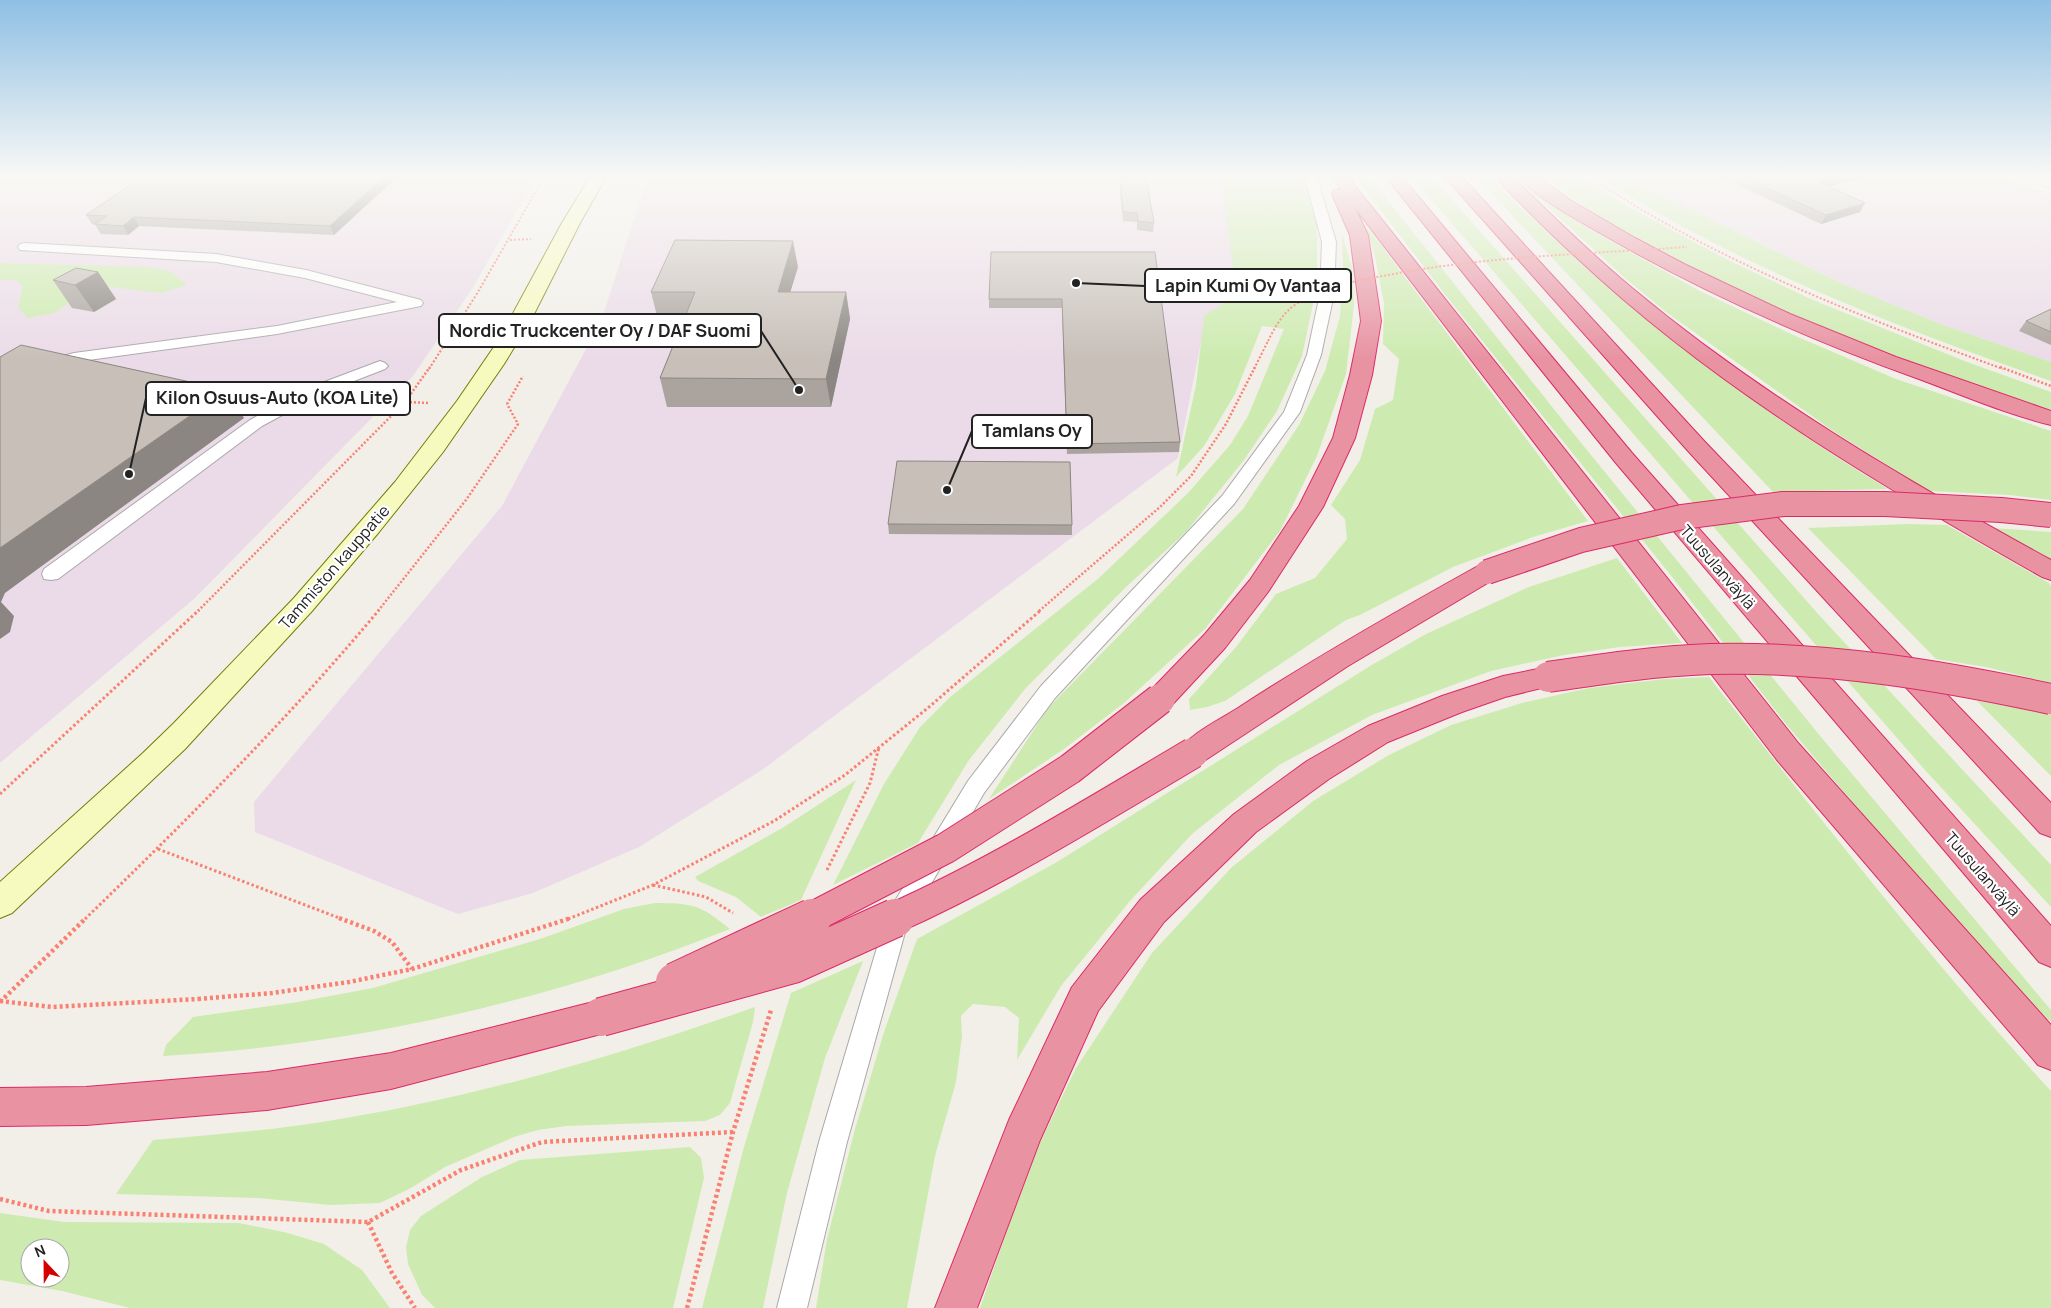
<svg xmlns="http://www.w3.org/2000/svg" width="2051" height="1308" viewBox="0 0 2051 1308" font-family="Manrope,sans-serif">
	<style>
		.industrial { fill: #ebdbe8 }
		.grass { fill: #cdebb0; fill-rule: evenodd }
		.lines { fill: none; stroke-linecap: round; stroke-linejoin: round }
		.lane-casing { stroke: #a9a9a9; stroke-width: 2 }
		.street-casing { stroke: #a9a9a9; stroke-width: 2 }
		.secondary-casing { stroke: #707d05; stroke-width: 2 }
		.highway-casing { stroke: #dc2a67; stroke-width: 2 }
		.path-far3 { stroke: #fa8072; stroke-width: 2; stroke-dasharray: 2 2; stroke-linecap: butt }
		.path-far2 { stroke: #fa8072; stroke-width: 2.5; stroke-dasharray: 2 2; stroke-linecap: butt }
		.path-far1 { stroke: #fa8072; stroke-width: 3; stroke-dasharray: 2.5 2.5; stroke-linecap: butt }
		.path { stroke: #fa8072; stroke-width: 4.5; stroke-dasharray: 3 3; stroke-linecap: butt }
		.lane { fill: #fff; fill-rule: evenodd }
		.street { fill: #fff; fill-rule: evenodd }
		.secondary { fill: #f7fabf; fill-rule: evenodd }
		.highway { fill: #e892a2; fill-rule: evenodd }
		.highway-bridge-far2-casing { stroke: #dc2a67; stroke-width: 26; stroke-linecap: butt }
		.highway-bridge-far1-casing { stroke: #dc2a67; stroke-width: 32; stroke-linecap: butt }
		.highway-bridge-casing { stroke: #dc2a67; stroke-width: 40; stroke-linecap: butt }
		.path-bridge-far1 { stroke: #fa8072; stroke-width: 2; stroke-dasharray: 2 2; stroke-linecap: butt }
		.path-bridge { stroke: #fa8072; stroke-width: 4.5; stroke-dasharray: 3 3; stroke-linecap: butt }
		.highway-bridge-far2 { stroke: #e892a2; stroke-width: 24 }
		.highway-bridge-far1 { stroke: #e892a2; stroke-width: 30 }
		.highway-bridge { stroke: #e892a2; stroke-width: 38 }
		.wall { fill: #aba49e }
		.shaded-wall { fill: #8b8681 }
		.building { fill: #c7bfb8; stroke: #8b8681 }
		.labels { text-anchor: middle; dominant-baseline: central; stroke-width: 4.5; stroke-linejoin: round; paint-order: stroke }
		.street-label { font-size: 16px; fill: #222; stroke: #fff }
		.leader { fill: none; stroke: #222; stroke-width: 2 }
		.callout-dot { fill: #222; stroke: #fff; stroke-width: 2 }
		.callout { fill: #fff; stroke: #222; stroke-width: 2 }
		.callout-label { font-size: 18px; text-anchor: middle; font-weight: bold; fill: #222 }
	</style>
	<rect width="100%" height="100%" fill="#f2efe9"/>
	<g class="industrial">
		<path d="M 0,177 L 536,177 L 474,286 L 413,376 L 195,598 L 0,763 Z"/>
		<path d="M 651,177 L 1255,177 L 1264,304 L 1206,317 L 1178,458 L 762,770 L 639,847 L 533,893 L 458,914 L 255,832 L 254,802 L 502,506 L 601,321 L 643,192 Z"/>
		<path d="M 1630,177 L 2001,177 L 2051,195 L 2051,362 L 1943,325 L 1843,284 L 1663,195 Z"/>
	</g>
	<g class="grass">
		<path d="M 1221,177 L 1304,177 L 1317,220 L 1317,285 L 1302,356 L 1277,411 L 1244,460 L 1186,532 L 1126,587 L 1025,689 L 969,760 L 918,843 L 833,885 L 884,784 L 920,727 L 950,697 L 1099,578 L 1188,493 L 1230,445 L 1248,416 L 1284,329 L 1262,326 L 1235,394 L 1204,446 L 1176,477 L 1196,385 L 1204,316 L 1237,295 Z"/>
		<path d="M 1355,177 L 1369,177 L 1569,428 L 1821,737 L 2051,1010 L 2051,1021 L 2043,1018 L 1949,916 L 1786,724 L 1673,578 L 1451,302 Z"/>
		<path d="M 1412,177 L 1432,177 L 1819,615 L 2051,865 L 2051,907 L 1925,770 L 1767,589 Z"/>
		<path d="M 1476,177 L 1490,177 C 1610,298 1742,401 1888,489 L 1773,492 Z"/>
		<path d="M 1543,177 L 1580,177 L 1625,205 L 1724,258 L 1813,300 L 1967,362 L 2051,392 L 2051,411 C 1963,383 1877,350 1792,314 C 1708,278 1614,234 1543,177 Z"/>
		<path d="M 1599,177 L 1625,177 L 1843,284 L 1943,325 L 2051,362 L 2051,381 C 1896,326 1738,267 1599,177 Z"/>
		<path d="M 1518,180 L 1520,180 L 1587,228 L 1700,291 L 1791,334 L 1896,379 L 2051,431 L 2051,500 L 2009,495 L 1929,491 L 1836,433 L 1666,312 L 1625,278 Z"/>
		<path d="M 1365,224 L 1588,521 L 1533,537 L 1453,567 L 1360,615 L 1346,620 L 1225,701 L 1207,707 L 1190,710 L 1189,699 L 1236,647 L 1276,594 L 1315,578 L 1347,539 L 1345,519 L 1331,505 L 1360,460 L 1375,409 L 1393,400 L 1399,359 L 1383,344 L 1384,303 L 1374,252 Z"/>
		<path d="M 1342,234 L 1352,268 L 1354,305 L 1346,374 L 1317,456 L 1280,531 L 1205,629 L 1124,703 L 1064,749 L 989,799 L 1048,708 L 1243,509 L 1299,425 L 1325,371 L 1340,316 L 1343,268 Z"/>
		<path d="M 0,263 L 147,267 L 170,271 L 187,285 L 161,293 L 110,287 L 88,290 L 54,313 L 28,318 L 18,307 L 23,287 L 16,280 L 0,280 Z"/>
		<path d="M 1908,524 L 1947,525 L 2049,583 L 2051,587 L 2051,683 L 1986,667 L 1936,659 L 1808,528 Z"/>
		<path d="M 1993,528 L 2051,532 L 2051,561 Z"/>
		<path d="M 1617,558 L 1682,643 L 1620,647 L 1564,655 L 1491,671 L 1372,715 L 1279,765 L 1192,834 L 1130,901 L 1061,986 L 1017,1060 L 1019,1018 L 1005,1007 L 973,1004 L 961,1016 L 962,1036 L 956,1082 L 935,1156 L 907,1308 L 816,1308 L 827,1239 L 855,1129 L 884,1032 L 917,939 L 1057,862 L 1370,666 L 1426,634 L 1529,587 Z"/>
		<path d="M 1709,677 C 1820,818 1930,960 2051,1091 L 2051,1308 L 980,1308 L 1031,1161 L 1076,1068 L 1152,953 L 1231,868 L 1313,801 L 1389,755 L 1451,725 L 1522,703 L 1589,688 L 1664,679 Z"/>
		<path d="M 1977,701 L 2051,713 L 2051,776 Z"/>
		<path d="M 856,780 L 801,900 L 761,917 L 736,897 L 698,881 L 695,877 L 784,827 Z"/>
		<path d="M 655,903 C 694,903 700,905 730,929 C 550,1001 357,1045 163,1056 L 166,1045 L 193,1017 L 298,1002 L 373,988 L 540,939 L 624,909 Z"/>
		<path d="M 863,961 L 825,1058 L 787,1193 L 763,1308 L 702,1308 L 744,1147 L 791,993 Z"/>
		<path d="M 755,1007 L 753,1022 L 730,1103 L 720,1115 L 705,1121 L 566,1126 L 538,1130 L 514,1137 L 445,1167 L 411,1188 L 380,1203 L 330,1205 L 258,1198 L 116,1194 L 153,1140 C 209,1135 266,1131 322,1122 C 470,1099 614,1057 755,1007 Z"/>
		<path d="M 690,1147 L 701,1158 L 704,1178 L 673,1308 L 435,1308 L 422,1295 L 408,1264 L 406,1247 L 410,1230 L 421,1216 L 482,1177 L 520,1160 Z"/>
		<path d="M 0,1213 L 64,1222 L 239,1223 L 288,1233 L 324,1244 L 362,1270 L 390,1308 L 130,1308 L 62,1291 L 0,1280 ZM 30,1248 L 60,1248 L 60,1278 L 30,1278 Z"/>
	</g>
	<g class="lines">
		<g class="lane-casing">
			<g id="lane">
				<path d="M 1305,177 L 1317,177 L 1336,242 L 1334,294 L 1321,355 L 1300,412 L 1234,504 L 1055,698 L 984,793 L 907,925 L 847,1142 L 807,1308 L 777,1308 L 819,1142 L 887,914 L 968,781 L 1041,686 L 1222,496 L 1284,412 L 1307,355 L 1320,294 L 1322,242 Z"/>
				<path d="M 25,243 L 216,254 L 306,270 L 421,300 L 423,303 L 421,306 L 416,307 L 277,334 L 74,362 L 0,382 L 0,372 L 74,353 L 277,326 L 397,302 L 305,278 L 216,262 L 20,250 L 18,247 L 20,244 Z"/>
				<path d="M 380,361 L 385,363 L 388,366 L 385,369 L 323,393 L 262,426 L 58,579 L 51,580 L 44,579 L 42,574 L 44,569 L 250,420 L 311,387 Z"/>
			</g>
		</g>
		<g class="street-casing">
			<path id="street" d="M 2027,177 L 2051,177 L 2051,188 L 2029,181 Z"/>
		</g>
		<g class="secondary-casing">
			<path id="secondary" d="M 590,177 L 606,177 L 580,223 L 532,318 L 504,364 L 443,452 L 379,532 L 312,611 L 185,749 L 12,913 L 0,918 L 0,882 L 143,753 L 174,723 L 294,598 L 395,482 L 457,401 L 498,341 L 562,223 Z"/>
		</g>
		<g class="highway-casing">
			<g id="highway">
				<path d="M 1332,177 L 1348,177 L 1799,744 L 2051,1025 L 2051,1070 L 2038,1065 L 1777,760 L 1355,208 L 1368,235 L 1381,321 L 1372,375 L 1355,438 L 1323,507 L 1268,592 L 1225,648 L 1170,707 L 1160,710 L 1150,707 L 1146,699 L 1150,691 L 1205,634 L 1250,580 L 1299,506 L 1333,438 L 1350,375 L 1361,321 L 1350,235 L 1332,194 L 1334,190 L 1341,189 Z"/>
				<path d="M 1386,177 L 1402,177 L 1632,453 L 2051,926 L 2051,967 L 2039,962 L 1616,463 Z"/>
				<path d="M 1445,177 L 1462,177 L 1705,442 L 2051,803 L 2051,837 L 2040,833 L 1689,452 Z"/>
				<path d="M 1496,177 L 1513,177 C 1551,215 1590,253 1632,288 C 1760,395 1905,480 2051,560 L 2051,580 L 2042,577 C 1878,484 1714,387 1576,257 C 1557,240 1539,222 1522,205 C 1513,196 1503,187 1496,177 Z"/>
				<path d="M 1520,177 L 1538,177 L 1570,200 L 1635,238 L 1686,265 L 1790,314 L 1896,357 L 2051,411 L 2051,425 C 2006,414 1962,395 1919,379 C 1808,339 1702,292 1600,233 C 1578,220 1534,197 1520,177 Z"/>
				<path d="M 1487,563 L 1496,566 L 1500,572 L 1496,578 L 1348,666 L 1204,761 L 1193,765 L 1182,761 L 1178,753 C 1187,735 1221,719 1238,708 C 1316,657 1397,611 1478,566 Z"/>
				<path d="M 1548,667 L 1558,670 L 1562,677 L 1558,684 L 1505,697 L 1462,712 L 1388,742 L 1329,779 L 1256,832 L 1164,922 L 1098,1011 L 1040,1140 L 977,1308 L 935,1308 L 1009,1120 L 1072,987 L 1140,900 L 1234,814 L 1307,761 L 1368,726 L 1442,696 L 1503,676 Z"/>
				<path d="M 601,1000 L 614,1005 L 619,1017 L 614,1029 L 601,1034 L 391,1089 L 267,1110 L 86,1125 L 0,1126 L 0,1088 L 86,1087 L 267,1072 L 391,1053 Z"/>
			</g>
		</g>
		<g class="path-far3">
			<path d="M 1590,177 C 1716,262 1862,317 2003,369"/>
			<path d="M 510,240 L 531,239"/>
			<path d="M 429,369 L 478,292 L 544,177"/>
			<path d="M 1254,369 L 1268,341"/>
		</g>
		<g class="path-far2">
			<path d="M 2000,367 L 2051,386"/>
			<path d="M 406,402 L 429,403"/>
			<path d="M 507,404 L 523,376"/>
			<path d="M 198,611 L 405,402 L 430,367"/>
			<path d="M 378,611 L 466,500 L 518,424 L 507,404"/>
			<path d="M 1039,611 L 1160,507 L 1191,476 L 1226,424 L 1255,367"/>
		</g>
		<g class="path-far1">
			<path d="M 0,794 L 199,610"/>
			<path d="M 158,849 L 342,919"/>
			<path d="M 827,870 L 870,783 L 879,747"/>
			<path d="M 653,885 L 706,897 L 733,913"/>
			<path d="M 85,919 C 187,820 288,719 379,610"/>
			<path d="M 568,919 L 653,885 L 774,821 L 845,775 L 929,707 L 1041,610"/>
		</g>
		<g class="path">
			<path d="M 339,918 L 374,931 L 392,942 L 412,969"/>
			<path d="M 198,999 L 272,993 L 349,982 L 412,969 L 571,918"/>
			<path d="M 0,1002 L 86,918"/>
			<path d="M 0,1199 L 49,1211 L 368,1222 L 461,1170 L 542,1142 L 733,1132"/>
			<path d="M 368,1222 L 392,1273 L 415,1308"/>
			<path d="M 687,1308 L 733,1132 L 771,1010"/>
		</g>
		<use href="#lane" class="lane"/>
		<use href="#street" class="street"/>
		<use href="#secondary" class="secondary"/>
		<use href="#highway" class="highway"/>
		<g class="highway-bridge-far2-casing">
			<path id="highway-bridge-far2" d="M 1487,572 L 1581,540 L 1682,517 L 1783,504 L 1885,504 L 2001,510 L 2051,515"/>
		</g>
		<g class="highway-bridge-far1-casing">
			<g id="highway-bridge-far1">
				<path d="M 1548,677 C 1602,669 1655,661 1710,659 C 1825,656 1939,675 2051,699"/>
				<path d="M 809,919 L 946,848 L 1070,769 L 1160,699"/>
				<path d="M 892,919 C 997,872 1095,811 1193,753"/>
			</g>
		</g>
		<g class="highway-bridge-casing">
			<g id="highway-bridge">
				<path d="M 675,982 L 812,918"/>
				<path d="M 601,1017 L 793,964 L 895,918"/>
			</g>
		</g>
		<path class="path-bridge-far1" d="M 1268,341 C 1274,329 1281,316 1292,307 C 1318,287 1356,281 1388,275 C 1487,256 1587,254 1687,247"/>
		<path class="path-bridge" d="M 0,1001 L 52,1007 L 198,999"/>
		<use href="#highway-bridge-far2" class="highway-bridge-far2"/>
		<use href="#highway-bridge-far1" class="highway-bridge-far1"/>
		<use href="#highway-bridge" class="highway-bridge"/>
	</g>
	<g class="wall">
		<path d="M 397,177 L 334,235 L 139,226 L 128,235 L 101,234 L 95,225 L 92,224 L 86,215 Z"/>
		<path d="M 1120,177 L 1146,177 L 1154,223 L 1153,232 L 1137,230 L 1137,222 L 1123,221 L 1119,182 Z"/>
		<path d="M 1721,177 L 1864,177 L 1829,187 L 1860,212 L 1821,224 Z"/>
		<path d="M 1155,252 L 1180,442 L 1179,452 L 1067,454 L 1062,308 L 989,308 L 989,299 Z"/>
		<path d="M 798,267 L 790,292 L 846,292 L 850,319 L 831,407 L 667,407 L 660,378 L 683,320 L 658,320 L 651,292 Z"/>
		<path d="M 98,272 L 116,299 L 94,312 L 72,308 L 53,280 Z"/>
		<path d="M 2051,309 L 2051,345 L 2019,331 L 2026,321 Z"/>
		<path d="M 888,524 L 1072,525 L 1072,535 L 889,534 Z"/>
	</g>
	<g class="shaded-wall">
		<path d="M 384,177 L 397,177 L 334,235 L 330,226 Z"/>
		<path d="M 1839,177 L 1864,177 L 1814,191 L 1819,182 Z"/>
		<path d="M 1865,203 L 1860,212 L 1821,224 L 1826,215 Z"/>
		<path d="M 134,217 L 139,226 L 128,235 L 123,226 Z"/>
		<path d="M 793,241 L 798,267 L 782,319 L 778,292 Z"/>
		<path d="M 98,272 L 116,299 L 94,312 L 75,285 Z"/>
		<path d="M 846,292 L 850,319 L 831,407 L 826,379 Z"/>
		<path d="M 227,390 L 244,418 L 5,593 L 1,602 L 14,616 L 10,632 L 0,639 L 0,548 Z"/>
	</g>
	<g class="building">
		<path d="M 142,177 L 384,177 L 330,226 L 134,217 L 123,226 L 95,224 L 107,216 L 86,215 Z"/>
		<path d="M 1120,177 L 1146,177 L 1154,223 L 1138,221 L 1137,213 L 1123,212 Z"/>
		<path d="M 1743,177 L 1839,177 L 1819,182 L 1865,203 L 1826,215 Z"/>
		<path d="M 675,240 L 793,241 L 778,292 L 846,292 L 826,379 L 660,378 L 695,292 L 651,292 Z"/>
		<path d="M 991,252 L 1155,252 L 1180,442 L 1067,444 L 1062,299 L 989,299 Z"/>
		<path d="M 76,268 L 98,272 L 75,285 L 53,280 Z"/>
		<path d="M 2051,309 L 2051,332 L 2026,321 Z"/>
		<path d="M 21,345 L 227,390 L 0,548 L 0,357 Z"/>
		<path d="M 897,461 L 1070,462 L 1072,525 L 888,524 Z"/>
	</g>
	<linearGradient id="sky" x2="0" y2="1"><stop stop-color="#8fc0e4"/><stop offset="0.49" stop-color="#f9f8f5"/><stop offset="1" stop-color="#f9f8f5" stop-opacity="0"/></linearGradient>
	<rect width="2051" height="360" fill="url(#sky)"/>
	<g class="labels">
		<g class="street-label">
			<text transform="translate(334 567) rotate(-49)">Tammiston kauppatie</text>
			<text transform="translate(1718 567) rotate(49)">Tuusulanväylä</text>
			<text transform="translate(1983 874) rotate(49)">Tuusulanväylä</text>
		</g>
	</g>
	<path class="leader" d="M1076 283L1145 286M799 390L761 331M129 474L146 398M947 490L972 431"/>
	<g class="callout-dot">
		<circle cx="1076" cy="283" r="5"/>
		<circle cx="799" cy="390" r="5"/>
		<circle cx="129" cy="474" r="5"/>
		<circle cx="947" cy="490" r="5"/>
	</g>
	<g class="callout">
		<rect x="1145" y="269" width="206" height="33" rx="5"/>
		<rect x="439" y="314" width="322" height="33" rx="5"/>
		<rect x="146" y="382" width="264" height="33" rx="5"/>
		<rect x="972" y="415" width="120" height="33" rx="5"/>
	</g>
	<g class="callout-label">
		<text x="1248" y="292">Lapin Kumi Oy Vantaa</text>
		<text x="600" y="337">Nordic Truckcenter Oy / DAF Suomi</text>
		<text x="278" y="404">Kilon Osuus-Auto (KOA Lite)</text>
		<text x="1032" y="437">Tamlans Oy</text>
	</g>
	<g transform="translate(45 1263) rotate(338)"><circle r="24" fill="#ffffff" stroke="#a7a7a7"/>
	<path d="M0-4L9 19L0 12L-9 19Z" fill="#d40000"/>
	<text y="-8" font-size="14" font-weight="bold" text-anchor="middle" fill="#222222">N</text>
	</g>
</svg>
